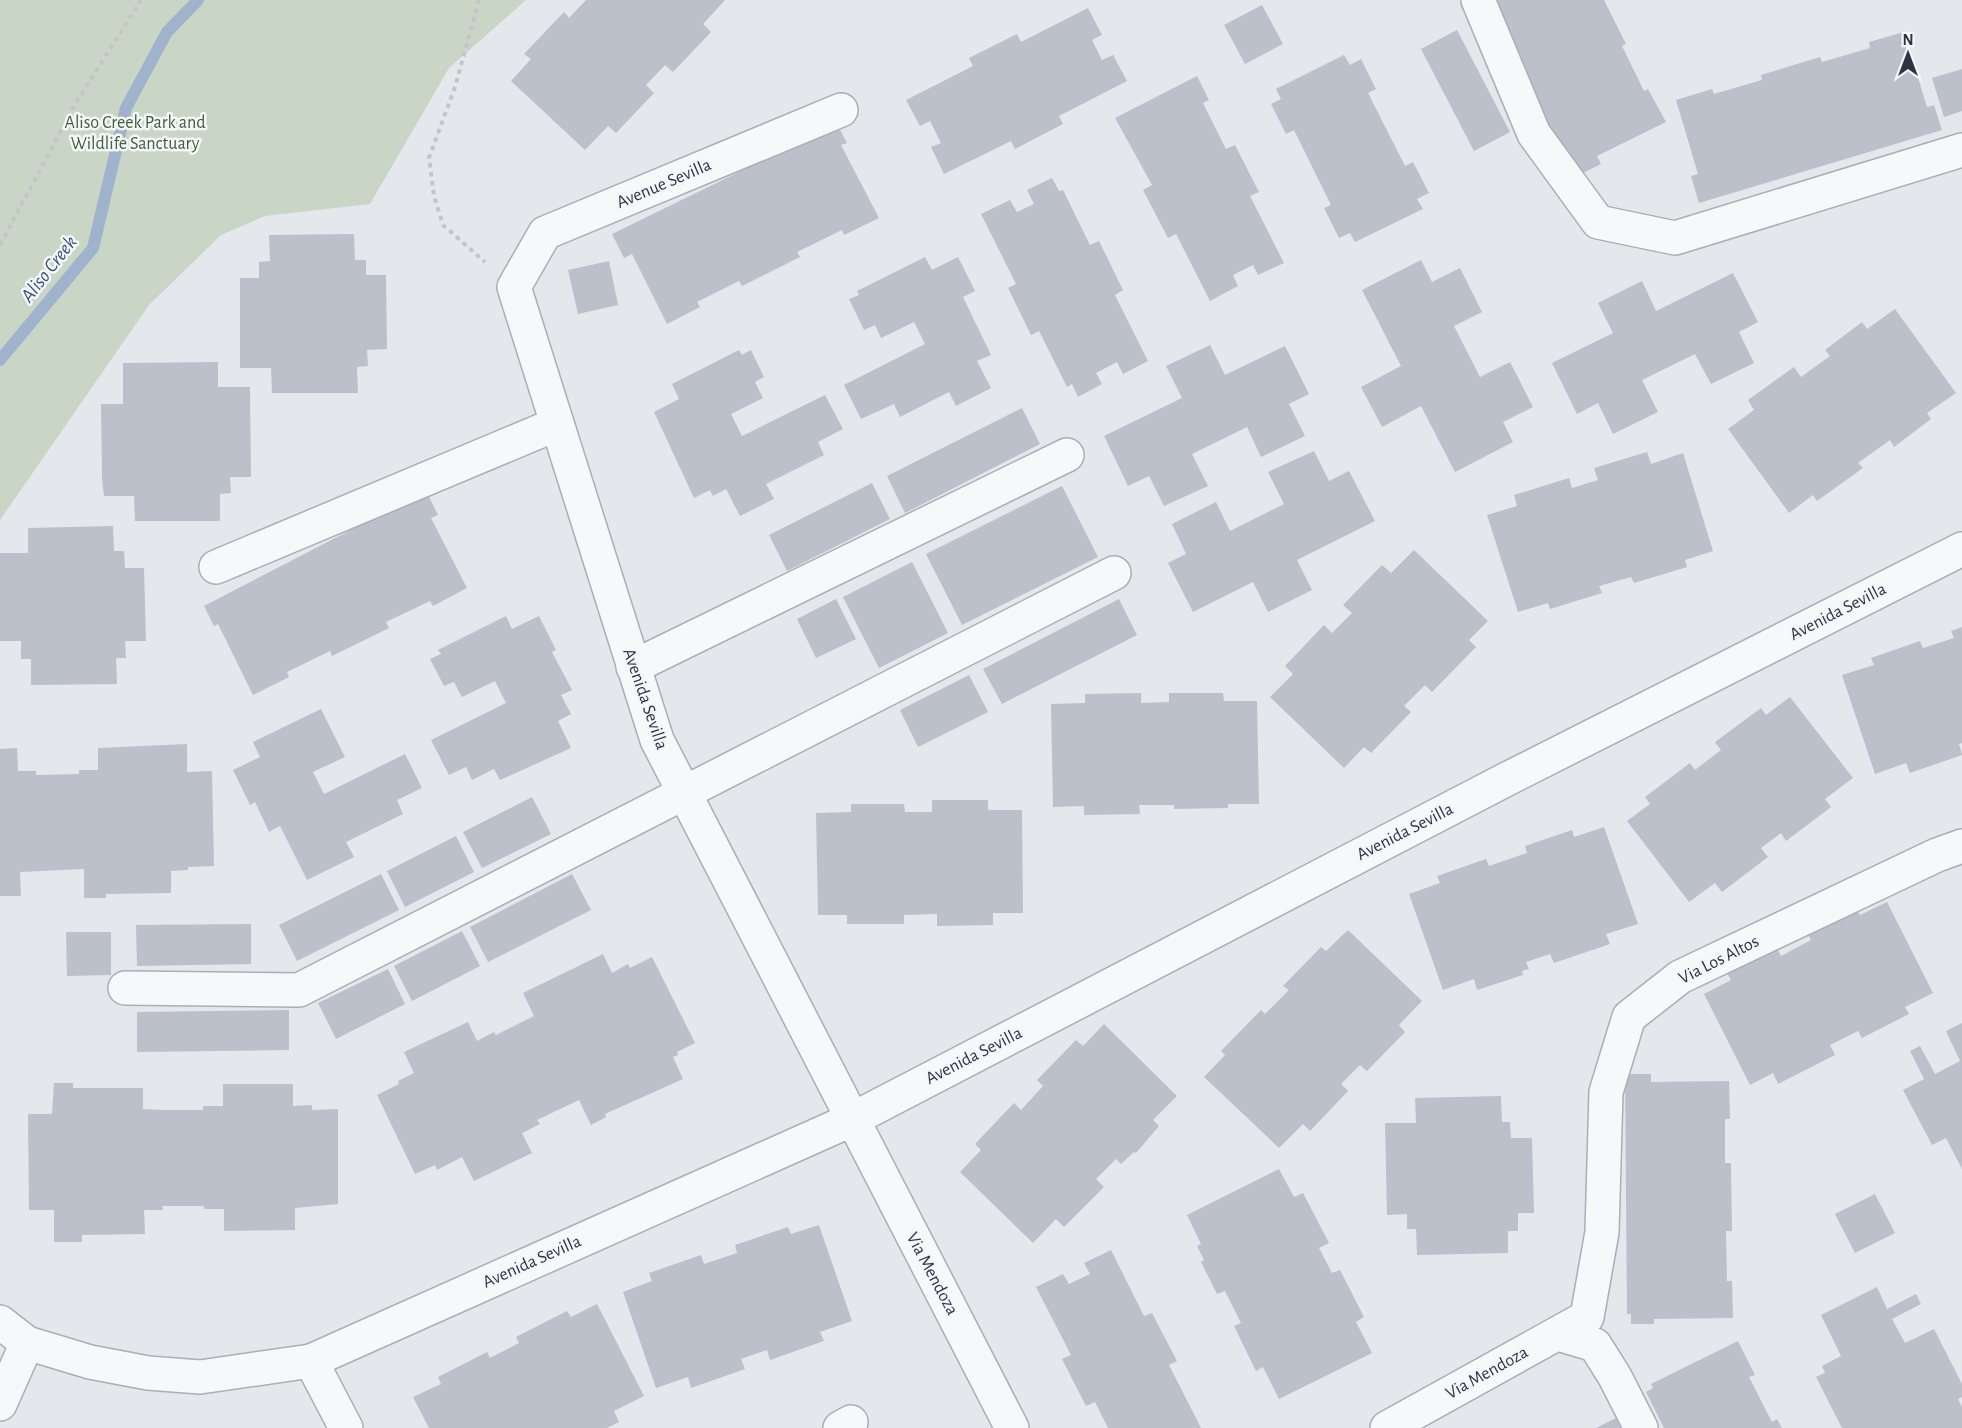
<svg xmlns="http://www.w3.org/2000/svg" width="1962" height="1428" viewBox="0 0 1962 1428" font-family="'Alegreya Sans',sans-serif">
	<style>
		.green { fill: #c9d6c5 }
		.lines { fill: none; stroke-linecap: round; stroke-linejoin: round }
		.stream { stroke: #9fb4cc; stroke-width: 12 }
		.building { fill: #bbc0ca }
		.minor-casing { stroke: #a9aeb7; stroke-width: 36 }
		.path { stroke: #c2c5cb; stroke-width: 4; stroke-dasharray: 4.5 4.5; stroke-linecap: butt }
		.minor { stroke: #f7f8fa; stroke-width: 33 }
		.labels { text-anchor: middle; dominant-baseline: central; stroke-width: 5; stroke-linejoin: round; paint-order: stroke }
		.park-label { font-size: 18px; fill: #3f6138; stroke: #f4f6f9 }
		.street-label { font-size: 18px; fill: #2b3445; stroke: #f4f6f9 }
		.water-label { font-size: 20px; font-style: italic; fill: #34527a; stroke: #f4f6f9 }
	</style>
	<rect width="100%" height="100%" fill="#e4e7ec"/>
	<path class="green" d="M 0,0 L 526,0 L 449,68 L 370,204 L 265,216 L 221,235 L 149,305 L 0,520 Z"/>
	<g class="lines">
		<path class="stream" d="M 0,360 L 93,248 L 126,108 L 167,32 L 198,0"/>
	</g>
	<g class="building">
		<path d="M 586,0 L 725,0 L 703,24 L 711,32 L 673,72 L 665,65 L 646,85 L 654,93 L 616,133 L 608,126 L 585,150 L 511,81 L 531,59 L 524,54 L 564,12 L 569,18 Z"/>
		<path d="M 1486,0 L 1604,0 L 1626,44 L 1622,46 L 1644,91 L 1648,89 L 1666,122 L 1597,156 L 1601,164 L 1575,177 Z"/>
		<path d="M 1262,5 L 1283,44 L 1245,64 L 1224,25 Z"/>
		<path d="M 1088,8 L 1102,35 L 1092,40 L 1102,60 L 1113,55 L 1127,81 L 1059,116 L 1063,124 L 1015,149 L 1011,141 L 944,174 L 931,147 L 941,143 L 930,121 L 920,126 L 906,100 L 973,66 L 969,58 L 1017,34 L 1021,42 Z"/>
		<path d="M 1457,30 L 1510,132 L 1474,151 L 1421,49 Z"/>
		<path d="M 1904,32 L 1927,107 L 1934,105 L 1942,130 L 1699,203 L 1691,176 L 1698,174 L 1676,100 L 1712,89 L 1714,94 L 1762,80 L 1761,75 L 1820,57 L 1822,62 L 1870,48 L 1869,42 Z"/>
		<path d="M 1344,55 L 1350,65 L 1361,59 L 1376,89 L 1368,93 L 1405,166 L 1413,162 L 1429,193 L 1417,199 L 1423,209 L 1355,242 L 1350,233 L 1339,238 L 1324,208 L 1331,205 L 1294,130 L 1286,134 L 1271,104 L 1281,99 L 1276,89 Z"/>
		<path d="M 1962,69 L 1962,111 L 1944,117 L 1932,78 Z"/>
		<path d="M 1197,76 L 1209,100 L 1203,103 L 1226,149 L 1235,145 L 1259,192 L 1250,196 L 1284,263 L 1258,275 L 1253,265 L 1233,275 L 1238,286 L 1210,301 L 1176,234 L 1168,238 L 1143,190 L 1152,185 L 1115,118 Z"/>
		<path d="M 837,124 L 847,143 L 841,145 L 879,218 L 844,235 L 842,230 L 797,252 L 800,257 L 742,286 L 739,281 L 697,302 L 700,307 L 667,324 L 632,254 L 624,258 L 612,234 Z"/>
		<path d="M 1052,178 L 1059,191 L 1063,190 L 1090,245 L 1099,241 L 1123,290 L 1115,295 L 1148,361 L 1123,374 L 1117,362 L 1096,373 L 1102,384 L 1078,397 L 1072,384 L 1067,387 L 1039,331 L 1031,335 L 1008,288 L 1016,284 L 981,214 L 1010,200 L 1017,212 L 1034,204 L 1027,190 Z"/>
		<path d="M 354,234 L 355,260 L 366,260 L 366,275 L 386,275 L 387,349 L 367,350 L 368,366 L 357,367 L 358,393 L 272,393 L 271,368 L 240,368 L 240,278 L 259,278 L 259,262 L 270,261 L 269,235 Z"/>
		<path d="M 925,257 L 932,270 L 958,257 L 975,291 L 963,297 L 991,355 L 977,361 L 991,388 L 956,406 L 949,392 L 900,417 L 894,404 L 861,419 L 844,385 L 925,344 L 914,322 L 881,338 L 875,325 L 864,330 L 849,299 L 859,295 L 857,291 Z"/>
		<path d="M 1421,260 L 1432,282 L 1460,268 L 1482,312 L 1454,326 L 1480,377 L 1510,362 L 1533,407 L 1503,422 L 1513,442 L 1455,472 L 1421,406 L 1382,427 L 1361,387 L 1401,366 L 1362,290 Z"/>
		<path d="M 609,261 L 618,305 L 578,314 L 568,270 Z"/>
		<path d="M 1733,273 L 1758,322 L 1739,332 L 1754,363 L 1711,384 L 1695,354 L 1642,380 L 1658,412 L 1613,434 L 1598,403 L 1577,414 L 1552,363 L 1613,333 L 1598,303 L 1642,281 L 1656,311 Z"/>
		<path d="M 1895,309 L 1956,393 L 1927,413 L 1931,419 L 1894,447 L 1890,440 L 1858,463 L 1863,468 L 1817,501 L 1813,495 L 1789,513 L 1728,429 L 1754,410 L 1748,400 L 1794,367 L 1801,377 L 1830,356 L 1825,350 L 1862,322 L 1867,329 Z"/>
		<path d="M 1210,345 L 1225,375 L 1285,346 L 1309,394 L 1289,404 L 1305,436 L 1261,457 L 1247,427 L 1192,454 L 1208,486 L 1164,506 L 1149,476 L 1128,486 L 1104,436 L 1182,398 L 1166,366 Z"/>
		<path d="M 739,350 L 742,355 L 751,350 L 764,377 L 755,382 L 763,398 L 731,414 L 742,436 L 825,395 L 843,429 L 818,442 L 824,455 L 766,484 L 774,499 L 740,516 L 726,489 L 713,496 L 710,490 L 694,498 L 654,412 L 679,399 L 672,384 Z"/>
		<path d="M 218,362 L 218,387 L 250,387 L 251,477 L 230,477 L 231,493 L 220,494 L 220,521 L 135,521 L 134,496 L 104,496 L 102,479 L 101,404 L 123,404 L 123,363 Z"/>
		<path d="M 1022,408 L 1040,444 L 905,513 L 887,476 Z"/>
		<path d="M 1314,451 L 1329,481 L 1349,471 L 1375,521 L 1297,560 L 1312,590 L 1268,612 L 1253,582 L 1193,612 L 1168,563 L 1186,554 L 1172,524 L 1216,502 L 1230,531 L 1284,504 L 1268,472 Z"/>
		<path d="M 1647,452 L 1651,464 L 1683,453 L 1713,551 L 1685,560 L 1687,567 L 1634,583 L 1631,577 L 1599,586 L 1602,593 L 1550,609 L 1548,603 L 1518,612 L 1487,515 L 1517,506 L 1514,495 L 1569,478 L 1572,488 L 1598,480 L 1594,468 Z"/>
		<path d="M 872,483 L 890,519 L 787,571 L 769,535 Z"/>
		<path d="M 1062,486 L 1098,557 L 962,625 L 926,554 Z"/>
		<path d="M 426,491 L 438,515 L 431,518 L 467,588 L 433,606 L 430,601 L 386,622 L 389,628 L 332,656 L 330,651 L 287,672 L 289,677 L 253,695 L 218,624 L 214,626 L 204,606 Z"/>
		<path d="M 113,526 L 114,551 L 124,551 L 125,568 L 144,568 L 146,641 L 125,641 L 126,658 L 116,658 L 117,684 L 31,685 L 31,659 L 21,659 L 21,641 L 0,641 L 0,553 L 28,553 L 28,528 Z"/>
		<path d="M 1414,550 L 1488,621 L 1469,640 L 1476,647 L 1432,692 L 1425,685 L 1404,706 L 1411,712 L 1371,753 L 1364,747 L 1344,768 L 1270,697 L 1293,674 L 1285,666 L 1324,625 L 1332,633 L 1352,613 L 1343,605 L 1382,565 L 1391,573 Z"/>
		<path d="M 912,562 L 948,633 L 879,668 L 843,597 Z"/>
		<path d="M 836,599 L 856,639 L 816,658 L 797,619 Z"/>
		<path d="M 1119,599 L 1137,635 L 1002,704 L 983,669 Z"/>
		<path d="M 506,616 L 512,629 L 539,616 L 556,650 L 552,652 L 572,690 L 561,695 L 571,714 L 558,721 L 571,748 L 500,780 L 494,769 L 472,780 L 466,767 L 449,775 L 431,740 L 506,703 L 495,681 L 462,697 L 454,682 L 444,686 L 430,659 L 441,654 L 438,650 Z"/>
		<path d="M 1962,627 L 1962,743 L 1959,744 L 1962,755 L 1910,773 L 1906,763 L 1875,774 L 1842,675 L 1874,665 L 1871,658 L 1920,641 L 1923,648 L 1954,638 L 1951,631 Z"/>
		<path d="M 969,675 L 988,712 L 918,747 L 900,710 Z"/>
		<path d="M 1141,693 L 1141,703 L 1169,702 L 1169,693 L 1223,693 L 1224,701 L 1257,701 L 1259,804 L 1228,804 L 1228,808 L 1174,809 L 1174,805 L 1139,805 L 1140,814 L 1084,815 L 1084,806 L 1053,807 L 1051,704 L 1085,703 L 1085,694 Z"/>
		<path d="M 1790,697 L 1853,778 L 1825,799 L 1831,807 L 1786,841 L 1781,833 L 1761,848 L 1768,857 L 1722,892 L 1715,883 L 1689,902 L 1627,821 L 1650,804 L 1645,797 L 1690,763 L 1695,770 L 1721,750 L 1715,742 L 1761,708 L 1766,715 Z"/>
		<path d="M 321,709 L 345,757 L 313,772 L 324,794 L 405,754 L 422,788 L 397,800 L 403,814 L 346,842 L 354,857 L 307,880 L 280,826 L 269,832 L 255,802 L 250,805 L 233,770 L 260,757 L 253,742 Z"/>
		<path d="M 187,744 L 187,772 L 212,771 L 214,866 L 188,867 L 188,870 L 171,871 L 171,893 L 106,894 L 106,898 L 84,898 L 84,869 L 20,872 L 21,896 L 0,896 L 0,749 L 17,748 L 18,771 L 36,771 L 36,775 L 79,774 L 79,770 L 98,770 L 98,748 Z"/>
		<path d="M 532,797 L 551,834 L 482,868 L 463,832 Z"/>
		<path d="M 932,800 L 988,800 L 988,810 L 1022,810 L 1023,913 L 993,913 L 993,925 L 937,926 L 937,914 L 904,915 L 904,924 L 847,924 L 847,915 L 818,915 L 816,813 L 851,812 L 851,804 L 904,804 L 905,812 L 932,812 Z"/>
		<path d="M 1604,827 L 1638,924 L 1606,934 L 1610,944 L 1554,963 L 1550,954 L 1526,962 L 1529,969 L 1522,971 L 1523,975 L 1477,990 L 1474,979 L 1443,990 L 1409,894 L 1440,883 L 1437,876 L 1486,859 L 1489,866 L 1527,853 L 1525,846 L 1572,830 L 1574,837 Z"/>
		<path d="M 456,836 L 474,872 L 405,907 L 387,871 Z"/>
		<path d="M 381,874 L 399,910 L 297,961 L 279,925 Z"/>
		<path d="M 572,874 L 591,910 L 488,962 L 470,927 Z"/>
		<path d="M 1887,902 L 1933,993 L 1905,1007 L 1909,1014 L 1862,1038 L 1858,1031 L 1830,1045 L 1835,1055 L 1778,1084 L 1773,1073 L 1750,1085 L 1704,994 L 1731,980 L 1727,973 L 1777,948 L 1781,956 L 1811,940 L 1807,933 L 1856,908 L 1860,915 Z"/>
		<path d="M 251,924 L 251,964 L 137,966 L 136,925 Z"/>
		<path d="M 1348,930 L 1422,1001 L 1399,1025 L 1405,1032 L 1367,1071 L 1360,1065 L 1341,1084 L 1348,1091 L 1310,1131 L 1303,1124 L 1279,1148 L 1204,1077 L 1225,1055 L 1221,1051 L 1261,1010 L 1265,1014 L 1289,990 L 1283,986 L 1321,947 L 1326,951 Z"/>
		<path d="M 462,931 L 480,966 L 412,1001 L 394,966 Z"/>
		<path d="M 66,932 L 111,932 L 111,975 L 67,976 Z"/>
		<path d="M 603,954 L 612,973 L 628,964 L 630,968 L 652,957 L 695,1043 L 677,1052 L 678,1055 L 673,1057 L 683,1079 L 605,1114 L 606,1117 L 591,1125 L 579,1100 L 537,1120 L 540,1124 L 522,1133 L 532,1153 L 474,1181 L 462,1157 L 437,1170 L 435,1165 L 415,1174 L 377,1095 L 399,1084 L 398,1081 L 414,1073 L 404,1052 L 468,1022 L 477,1041 L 494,1032 L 496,1035 L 534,1016 L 523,993 Z"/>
		<path d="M 388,969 L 405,1004 L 336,1039 L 318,1003 Z"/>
		<path d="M 289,1010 L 289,1050 L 137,1052 L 137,1012 Z"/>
		<path d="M 1962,1023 L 1962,1169 L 1946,1138 L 1932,1145 L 1903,1090 L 1924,1079 L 1910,1051 L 1920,1046 L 1935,1074 L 1960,1061 L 1946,1031 Z"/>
		<path d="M 1104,1024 L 1177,1096 L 1153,1120 L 1159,1126 L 1136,1153 L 1134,1152 L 1121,1164 L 1116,1159 L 1096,1179 L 1104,1187 L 1064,1227 L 1056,1219 L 1033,1243 L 960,1172 L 981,1150 L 975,1144 L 1014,1103 L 1021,1110 L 1043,1086 L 1037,1080 L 1076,1040 L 1083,1046 Z"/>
		<path d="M 1625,1074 L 1651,1074 L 1651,1082 L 1729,1081 L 1730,1119 L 1725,1119 L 1725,1163 L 1731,1163 L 1732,1231 L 1726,1231 L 1727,1281 L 1732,1281 L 1733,1318 L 1654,1319 L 1654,1324 L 1631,1324 L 1631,1314 L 1627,1314 Z"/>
		<path d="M 54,1083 L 73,1083 L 73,1088 L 143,1088 L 143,1109 L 162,1110 L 203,1110 L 203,1106 L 223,1106 L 223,1084 L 293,1084 L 293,1106 L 312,1105 L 312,1110 L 338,1109 L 338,1204 L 295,1208 L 295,1230 L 224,1231 L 224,1209 L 204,1209 L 204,1206 L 162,1206 L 163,1210 L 144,1210 L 145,1234 L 82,1235 L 82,1242 L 54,1242 L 54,1210 L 29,1210 L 28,1114 L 52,1114 Z"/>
		<path d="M 1501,1096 L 1502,1122 L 1510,1122 L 1511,1138 L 1532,1138 L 1534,1213 L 1518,1213 L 1518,1231 L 1508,1231 L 1508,1253 L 1417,1255 L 1416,1229 L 1407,1229 L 1407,1214 L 1387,1215 L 1385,1123 L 1416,1123 L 1415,1098 Z"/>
		<path d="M 1279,1169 L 1294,1197 L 1303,1193 L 1329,1243 L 1319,1248 L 1332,1273 L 1340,1270 L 1364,1317 L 1356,1322 L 1372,1353 L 1279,1399 L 1263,1367 L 1256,1371 L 1234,1326 L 1241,1323 L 1225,1291 L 1217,1294 L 1201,1262 L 1204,1260 L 1197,1246 L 1201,1244 L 1187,1215 Z"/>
		<path d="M 1875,1194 L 1895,1233 L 1855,1253 L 1835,1214 Z"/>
		<path d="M 819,1225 L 852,1321 L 820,1332 L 824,1341 L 770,1360 L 767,1350 L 741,1359 L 745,1369 L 691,1388 L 688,1377 L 656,1388 L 623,1292 L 652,1281 L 649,1273 L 701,1255 L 704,1264 L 737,1253 L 735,1245 L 788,1227 L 791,1234 Z"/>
		<path d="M 1111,1250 L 1144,1316 L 1152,1313 L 1177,1361 L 1169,1365 L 1201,1428 L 1108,1428 L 1095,1402 L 1086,1406 L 1062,1359 L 1071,1355 L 1036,1287 L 1063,1274 L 1069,1284 L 1090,1274 L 1084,1263 Z"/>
		<path d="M 1877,1287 L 1887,1309 L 1916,1294 L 1921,1304 L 1892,1319 L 1905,1343 L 1934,1329 L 1962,1384 L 1962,1397 L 1958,1399 L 1962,1407 L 1962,1428 L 1842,1428 L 1816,1377 L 1825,1373 L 1822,1366 L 1841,1356 L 1821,1315 Z"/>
		<path d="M 597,1304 L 644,1396 L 614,1411 L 619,1422 L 607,1428 L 429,1428 L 413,1397 L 441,1384 L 438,1377 L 487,1352 L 490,1358 L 519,1343 L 516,1337 L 567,1311 L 571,1317 Z"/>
		<path d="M 1738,1341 L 1755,1375 L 1749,1377 L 1772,1422 L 1777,1419 L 1782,1428 L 1664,1428 L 1646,1392 L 1653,1388 L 1651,1384 Z"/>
		<path d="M 1616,1418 L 1621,1428 L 1596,1428 Z"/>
	</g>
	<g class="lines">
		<g class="minor-casing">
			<g id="minor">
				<path d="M 1478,0 L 1534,134 L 1598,222 L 1675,238 L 1962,150"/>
				<path d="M 841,110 L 545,233 L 514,287 L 657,740 L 1012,1428"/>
				<path d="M 216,567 L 557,424"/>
				<path d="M 633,667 L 1067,455"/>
				<path d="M 125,988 L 299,990 L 1114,573"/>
				<path d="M 0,1322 L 27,1343 L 90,1362 L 148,1373 L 200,1377 L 311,1361 L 851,1120 L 1507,779 L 1962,549"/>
				<path d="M 1558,1334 L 1595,1345 L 1615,1377 L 1641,1428"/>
				<path d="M 311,1361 L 346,1428"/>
				<path d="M 0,1404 L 27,1343"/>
				<path d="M 840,1428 L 851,1422"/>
				<path d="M 1387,1428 L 1587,1317 L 1602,1232 L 1606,1092 L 1629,1017 L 1680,977 L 1937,855 L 1962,846"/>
			</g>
		</g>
		<g class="path">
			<path d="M 479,0 L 455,87 L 429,158 L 434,196 L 443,225 L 485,262"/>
			<path d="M 0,245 L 74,106 L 141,0"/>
		</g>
		<use href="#minor" class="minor"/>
	</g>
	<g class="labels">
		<g class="park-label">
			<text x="135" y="123">Aliso Creek Park and<tspan x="135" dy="21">Wildlife Sanctuary</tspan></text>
		</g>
		<g class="street-label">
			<text transform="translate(664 184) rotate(-23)">Avenue Sevilla</text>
			<text transform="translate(1838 612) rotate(-27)">Avenida Sevilla</text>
			<text transform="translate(645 699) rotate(71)">Avenida Sevilla</text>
			<text transform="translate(1405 832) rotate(-27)">Avenida Sevilla</text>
			<text transform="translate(1719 960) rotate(-27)">Via Los Altos</text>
			<text transform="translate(974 1056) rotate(-27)">Avenida Sevilla</text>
			<text transform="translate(532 1262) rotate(-24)">Avenida Sevilla</text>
			<text transform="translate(932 1274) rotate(62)">Via Mendoza</text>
			<text transform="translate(1487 1373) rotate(-29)">Via Mendoza</text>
		</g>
		<g class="water-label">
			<text transform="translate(49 269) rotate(-52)">Aliso Creek</text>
		</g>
	</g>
	<g transform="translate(1908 54)" stroke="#f4f6f9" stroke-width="4.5" paint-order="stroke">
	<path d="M0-4.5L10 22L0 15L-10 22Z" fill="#2b3445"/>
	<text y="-9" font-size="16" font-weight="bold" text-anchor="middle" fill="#2b3445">N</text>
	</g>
</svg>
